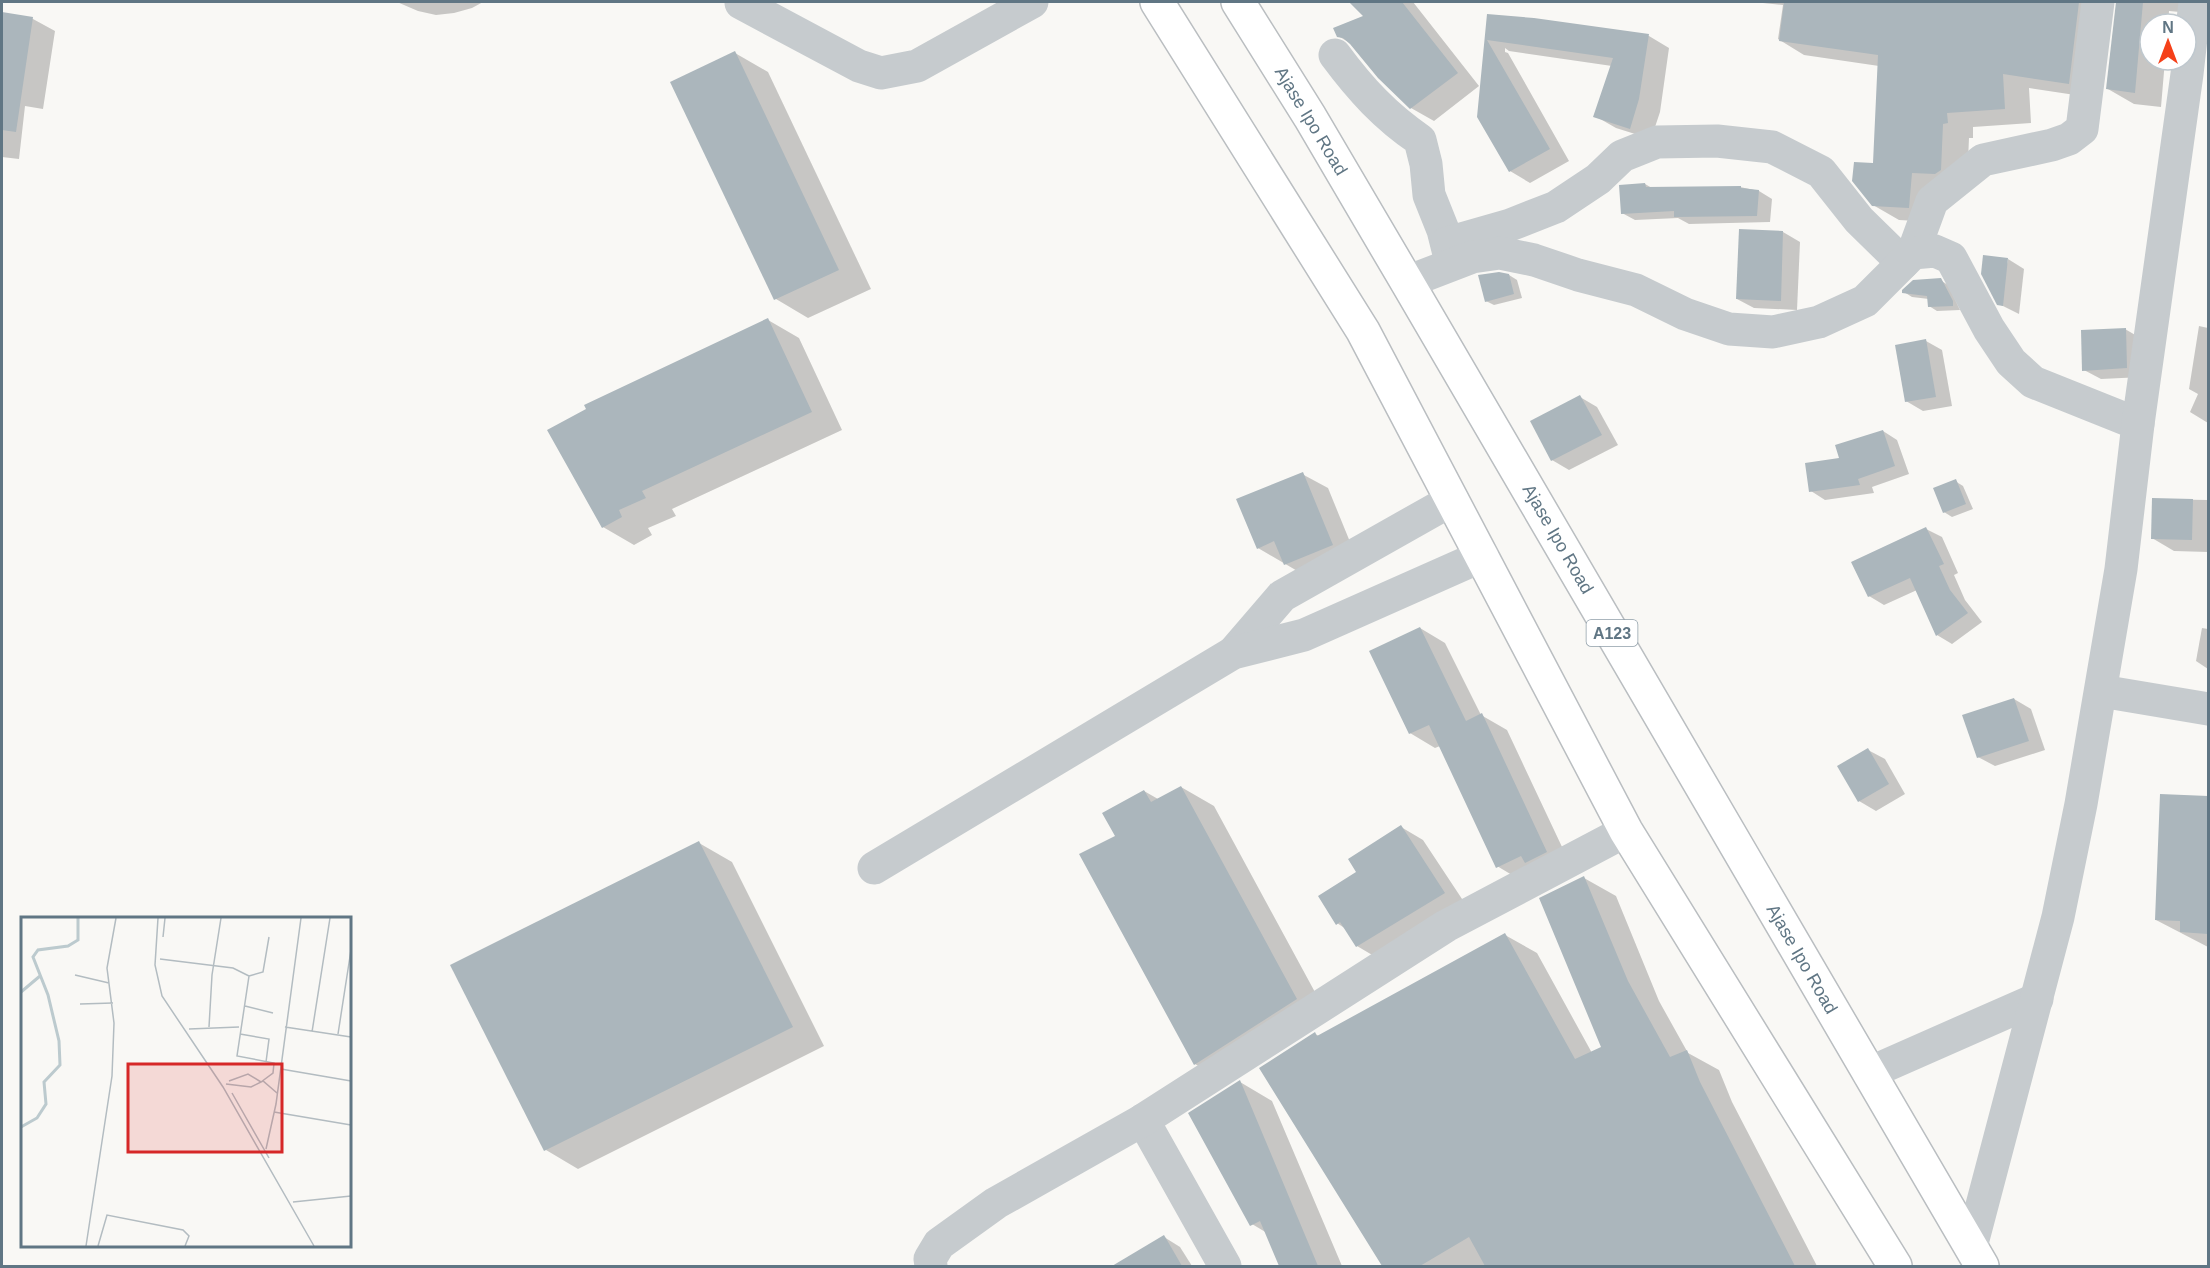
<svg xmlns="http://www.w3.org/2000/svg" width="2210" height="1268" viewBox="0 0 2210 1268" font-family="Helvetica,sans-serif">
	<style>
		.shadow { fill: #0003 }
		.building { fill: #abb6bc }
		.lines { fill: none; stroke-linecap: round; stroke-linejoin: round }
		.highway-casing { stroke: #babec1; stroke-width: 36 }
		.minor { stroke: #c6cbce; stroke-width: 33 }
		.highway { stroke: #fff; stroke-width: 33 }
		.labels { text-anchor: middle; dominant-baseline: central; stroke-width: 6; stroke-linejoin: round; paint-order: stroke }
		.shield { fill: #fff; stroke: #909fa9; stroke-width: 1.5 }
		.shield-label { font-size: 16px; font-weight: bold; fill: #607684 }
		.street-label { font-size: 18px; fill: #607684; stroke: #fff }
		.inset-river { fill: none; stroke: #bccace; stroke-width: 3 }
		.inset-road { fill: none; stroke: #b3bcc1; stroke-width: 1.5 }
		.view { fill: #d62828; fill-opacity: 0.15; stroke: #d62828; stroke-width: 3 }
		.inset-edge { fill: none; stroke: #607684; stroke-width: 3 }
	</style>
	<rect width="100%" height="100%" fill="#f9f8f5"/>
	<g class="shadow">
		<path d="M 397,2 L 483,2 L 472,8 L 454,13 L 436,15 L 418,11 Z"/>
		<path d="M 1351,2 L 1413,2 L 1479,86 L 1434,121 L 1411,108 L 1352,44 L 1338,36 L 1366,17 Z"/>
		<path d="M 1753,2 L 2114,2 L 2109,5 L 2095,98 L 2029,88 L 2031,123 L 1973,127 L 1973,138 L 1969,138 L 1967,184 L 1935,222 L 1899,220 L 1873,205 L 1879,66 L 1804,55 L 1778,39 L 1783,5 Z"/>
		<path d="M 2118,2 L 2203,2 L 2202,14 L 2169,11 L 2168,24 L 2150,24 L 2150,60 L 2165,60 L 2161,107 L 2134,104 L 2108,89 Z"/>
		<path d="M 2,14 L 33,19 L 55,31 L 43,109 L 25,106 L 19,159 L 2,157 Z"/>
		<path d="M 1488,15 L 1649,36 L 1669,48 L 1660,112 L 1651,139 L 1616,128 L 1595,116 L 1612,66 L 1509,51 L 1505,48 L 1505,52 L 1508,53 L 1569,161 L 1530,183 L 1510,171 L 1479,116 Z"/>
		<path d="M 735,53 L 768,72 L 871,289 L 808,318 L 776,299 Z"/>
		<path d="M 1645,184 L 1652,188 L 1740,187 L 1759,191 L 1772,199 L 1770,222 L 1689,224 L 1678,218 L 1635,220 L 1622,213 Z"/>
		<path d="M 1783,232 L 1800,242 L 1797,310 L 1754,308 L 1737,299 Z"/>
		<path d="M 2008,259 L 2024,269 L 2019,314 L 1999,304 Z"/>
		<path d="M 1509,275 L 1517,280 L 1522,298 L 1494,305 L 1486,301 Z"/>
		<path d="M 1940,280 L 1948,285 L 1960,310 L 1937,311 L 1929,306 L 1929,299 L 1912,297 L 1904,292 Z"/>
		<path d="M 768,320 L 799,338 L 842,430 L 672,509 L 676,516 L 648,528 L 652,535 L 634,545 L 603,527 Z"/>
		<path d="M 2199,326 L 2208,328 L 2208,423 L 2190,412 L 2198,394 L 2189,389 Z"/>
		<path d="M 2125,329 L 2142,339 L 2143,377 L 2101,379 L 2084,370 Z"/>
		<path d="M 1926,341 L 1942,350 L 1952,406 L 1923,411 L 1906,401 Z"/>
		<path d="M 1580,397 L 1597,407 L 1618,445 L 1569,470 L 1552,460 L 1532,422 Z"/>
		<path d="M 1883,431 L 1897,440 L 1909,474 L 1872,487 L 1874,493 L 1825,500 L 1811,491 L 1841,459 Z"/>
		<path d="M 1302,474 L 1328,488 L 1357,559 L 1311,579 L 1258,548 Z"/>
		<path d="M 1955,481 L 1963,486 L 1973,509 L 1952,517 L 1944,512 Z"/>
		<path d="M 2153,499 L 2208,500 L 2208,552 L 2174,551 L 2152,538 Z"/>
		<path d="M 1926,529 L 1942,537 L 1958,573 L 1954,575 L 1965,600 L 1982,622 L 1952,644 L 1937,635 L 1917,590 L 1884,605 L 1869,596 Z"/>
		<path d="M 1420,628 L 1445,643 L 1481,715 L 1507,730 L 1571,866 L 1522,881 L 1497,866 L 1440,746 L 1435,748 L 1410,733 Z"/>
		<path d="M 2202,628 L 2208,629 L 2208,669 L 2196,661 Z"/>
		<path d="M 2014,699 L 2031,709 L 2045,750 L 1995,766 L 1978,757 Z"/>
		<path d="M 1868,750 L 1885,759 L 1905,794 L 1876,811 L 1859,801 Z"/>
		<path d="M 1181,787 L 1214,806 L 1329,1018 L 1228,1083 L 1195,1064 L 1117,836 L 1144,791 L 1158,799 Z"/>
		<path d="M 2161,796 L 2208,798 L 2208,947 L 2156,920 Z"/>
		<path d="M 1401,827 L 1423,840 L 1466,905 L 1379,959 L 1357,946 L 1346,929 L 1337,923 Z"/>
		<path d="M 699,843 L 732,862 L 824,1046 L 578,1169 L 546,1150 Z"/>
		<path d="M 1584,878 L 1616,896 L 1659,1001 L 1688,1053 L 1719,1070 L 1732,1102 L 1817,1266 L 1384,1266 L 1261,1069 L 1315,1034 L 1319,1036 L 1505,935 L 1537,953 L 1592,1053 L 1603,1047 Z"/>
		<path d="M 1240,1082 L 1272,1101 L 1342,1266 L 1281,1266 L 1267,1233 L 1252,1224 Z"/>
		<path d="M 1164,1237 L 1180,1247 L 1192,1266 L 1142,1266 L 1135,1254 Z"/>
	</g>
	<g class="building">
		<path d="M 1349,2 L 1402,2 L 1458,73 L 1410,109 L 1378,78 L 1350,44 L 1343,38 L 1337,37 L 1333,28 L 1363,16 Z"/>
		<path d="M 1784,2 L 2079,2 L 2069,84 L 2003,74 L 2005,109 L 1947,113 L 1948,123 L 1943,124 L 1941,170 L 1935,174 L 1912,173 L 1909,208 L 1872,206 L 1852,181 L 1854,162 L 1873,163 L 1878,55 L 1779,41 Z"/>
		<path d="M 2116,2 L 2143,2 L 2135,93 L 2106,89 Z"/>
		<path d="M 2,12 L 33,17 L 16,132 L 2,130 Z"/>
		<path d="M 1487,14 L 1534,18 L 1649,34 L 1639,99 L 1630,129 L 1593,117 L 1613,58 L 1487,40 L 1550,149 L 1509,172 L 1477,117 Z"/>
		<path d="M 735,51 L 839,270 L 774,300 L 670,82 Z"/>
		<path d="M 1645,183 L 1646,187 L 1741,186 L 1741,188 L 1759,190 L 1757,216 L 1674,217 L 1674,211 L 1621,214 L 1619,185 Z"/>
		<path d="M 1739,229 L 1783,231 L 1781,301 L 1736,299 Z"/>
		<path d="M 1983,255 L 2008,258 L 2003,306 L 1997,305 L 1981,274 Z"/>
		<path d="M 1499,272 L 1509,274 L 1514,294 L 1485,302 L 1478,275 Z"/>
		<path d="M 1941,278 L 1953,301 L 1953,306 L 1928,307 L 1927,296 L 1902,293 L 1902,290 L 1913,280 Z"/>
		<path d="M 768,318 L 812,412 L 642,491 L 646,498 L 619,510 L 622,517 L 602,528 L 547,430 L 586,409 L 584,405 Z"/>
		<path d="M 2126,328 L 2127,368 L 2082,371 L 2081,330 Z"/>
		<path d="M 1926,339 L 1936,397 L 1905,402 L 1895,345 Z"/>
		<path d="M 1580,395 L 1602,435 L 1551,461 L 1530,421 Z"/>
		<path d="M 1883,430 L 1895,466 L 1858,479 L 1860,485 L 1809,492 L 1805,463 L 1839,458 L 1835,445 Z"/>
		<path d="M 1303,472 L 1333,545 L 1284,565 L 1274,541 L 1257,549 L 1236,499 Z"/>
		<path d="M 1956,479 L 1966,504 L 1943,513 L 1933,488 Z"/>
		<path d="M 2152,498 L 2193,499 L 2192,540 L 2151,539 Z"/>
		<path d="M 1926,527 L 1944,564 L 1939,566 L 1950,590 L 1968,613 L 1936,636 L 1910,578 L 1868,597 L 1851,562 Z"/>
		<path d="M 1420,627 L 1466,721 L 1482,713 L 1547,852 L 1525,863 L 1521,856 L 1496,868 L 1429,725 L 1409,734 L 1369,651 Z"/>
		<path d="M 2014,698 L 2029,741 L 1977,758 L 1962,715 Z"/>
		<path d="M 1868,748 L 1889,784 L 1858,802 L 1837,766 Z"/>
		<path d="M 1181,786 L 1297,999 L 1194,1065 L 1079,854 L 1115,836 L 1102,813 L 1144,790 L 1151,802 Z"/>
		<path d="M 2160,794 L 2208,796 L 2208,934 L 2180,932 L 2180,921 L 2155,920 Z"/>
		<path d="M 1401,825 L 1445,893 L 1356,947 L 1340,922 L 1336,925 L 1318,896 L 1356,872 L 1348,859 Z"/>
		<path d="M 699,841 L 793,1027 L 544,1151 L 450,965 Z"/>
		<path d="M 1584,876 L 1628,981 L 1670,1057 L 1687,1050 L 1700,1082 L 1795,1266 L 1485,1266 L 1469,1237 L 1420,1266 L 1382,1266 L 1259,1068 L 1315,1032 L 1317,1036 L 1505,933 L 1575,1059 L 1601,1047 L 1539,898 Z"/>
		<path d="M 1240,1080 L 1318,1266 L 1279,1266 L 1260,1221 L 1250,1226 L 1188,1113 Z"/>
		<path d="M 1164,1235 L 1182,1266 L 1112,1266 Z"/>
	</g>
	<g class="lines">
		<g class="highway-casing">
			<g id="highway">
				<path d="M 1157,2 L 1363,331 L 1626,831 L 1895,1266"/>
				<path d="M 1238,2 L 1310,117 L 1407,282 L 1982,1266"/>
			</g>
		</g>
		<g class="minor">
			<path d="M 741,3 L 859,66 L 881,73 L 917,66 L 1032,2"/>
			<path d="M 1335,55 C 1361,90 1385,116 1420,140 L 1426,164 L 1429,195 L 1443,230 L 1451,262"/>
			<path d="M 1447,243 L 1510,225 L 1556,207 L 1598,179 L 1622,156 L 1657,142 L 1717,141 L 1772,147 L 1821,172 L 1859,220 L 1903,263"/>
			<path d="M 1913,253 L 1932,201 L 1983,160 L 2052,145 L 2069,139 L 2082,129 L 2098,2"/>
			<path d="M 1407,282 L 1472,257 L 1500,253 L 1534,260 L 1578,275 L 1636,290 L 1685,314 L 1729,329 L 1773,332 L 1819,322 L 1865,301 L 1913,253 L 1935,251 L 1951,258 L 1989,329 L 2011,362 L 2033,382 L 2138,424"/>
			<path d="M 1233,653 L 1282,596 L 1452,500"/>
			<path d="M 2101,691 L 2208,709"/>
			<path d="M 874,868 L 1233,653 L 1304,635 L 1482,556"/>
			<path d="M 1869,1073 L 2037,999"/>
			<path d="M 1143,1120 L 1225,1266"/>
			<path d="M 1971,1247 L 2058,917 L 2081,804 L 2121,569 L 2138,424 L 2187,74 L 2195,2"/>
			<path d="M 931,1266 L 930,1259 L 939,1244 L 996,1203 L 1143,1120 L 1446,926 L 1626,831"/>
		</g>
		<use href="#highway" class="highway"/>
	</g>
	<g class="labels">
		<rect class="shield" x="1586.5" y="620" width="51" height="26" rx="4.5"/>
		<g class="shield-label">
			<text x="1612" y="633">A123</text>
		</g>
		<g class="street-label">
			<text transform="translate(1311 121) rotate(59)">Ajase Ipo Road</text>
			<text transform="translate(1558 539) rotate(60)">Ajase Ipo Road</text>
			<text transform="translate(1802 959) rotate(60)">Ajase Ipo Road</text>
		</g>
	</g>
	<g transform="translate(21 917)">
		<rect width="330" height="330" fill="#f9f8f5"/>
		<path class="inset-river" d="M 0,75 L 19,59M 0,210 L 16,201 L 25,187 L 23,165 L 39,148 L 38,124 L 27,78 L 12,40 L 17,33 L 47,29 L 57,23 L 57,1"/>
		<path class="inset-road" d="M 137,1 L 134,48 L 141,79 L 202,170 L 293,329M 142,20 L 144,1M 139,42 L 212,51 L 228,59 L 216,139 L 253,146 L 252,156 L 240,165M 54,58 L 88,66M 228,59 L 242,55 L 248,20M 59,87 L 92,86M 224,89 L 252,96M 188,110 L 191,58 L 200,1M 264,110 L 330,120M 168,112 L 218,110M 291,115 L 309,1M 219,117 L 248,122 L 245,145M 317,117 L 330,33M 260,152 L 330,164M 208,164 L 227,157 L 240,165M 205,167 L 230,170 L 242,164 L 256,176M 211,176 L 248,241M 253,195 L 330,208M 245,232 L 255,187 L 280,1M 272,285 L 330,279M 65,329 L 91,159 L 93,106 L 86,51 L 95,1M 77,329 L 86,298 L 162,313 L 168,319 L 164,329"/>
		<path class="view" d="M 107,147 L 261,147 L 261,235 L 107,235 Z"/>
		<rect width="330" height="330" class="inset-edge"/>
	</g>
	<rect width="2210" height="1268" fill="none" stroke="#607684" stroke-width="6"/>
	<g transform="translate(2168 42)"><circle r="28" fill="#ffffff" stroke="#bfc8ce" stroke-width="1.5"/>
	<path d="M0-4.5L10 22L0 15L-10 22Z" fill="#f54019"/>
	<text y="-9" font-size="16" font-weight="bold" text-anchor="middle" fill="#607684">N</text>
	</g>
</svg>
